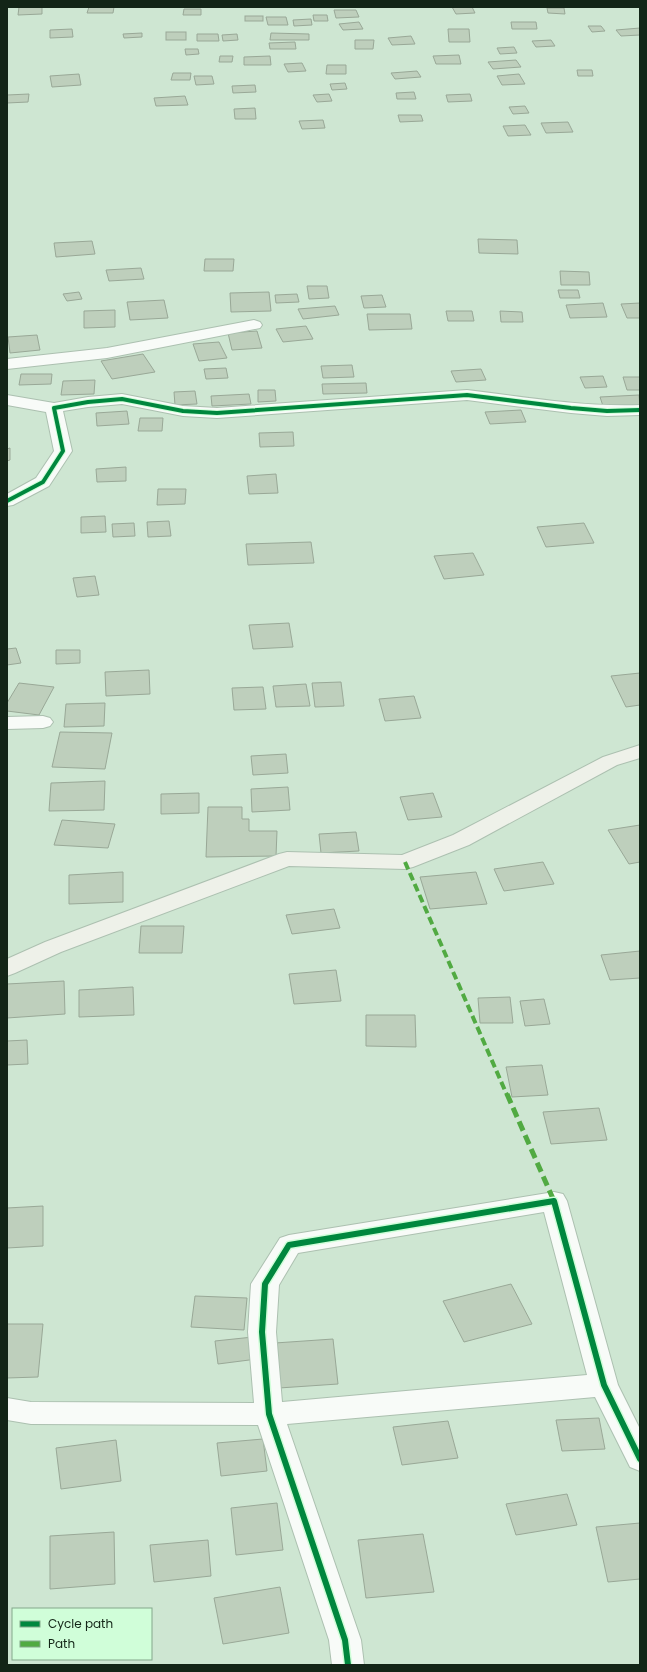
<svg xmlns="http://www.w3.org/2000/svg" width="647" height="1672" viewBox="0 0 647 1672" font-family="Poppins,sans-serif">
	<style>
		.building { fill: #becfbc; stroke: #99a897 }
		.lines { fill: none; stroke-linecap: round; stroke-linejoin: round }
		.minor-casing { stroke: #acc0b0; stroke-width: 2 }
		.secondary-casing { stroke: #acc0b0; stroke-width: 2 }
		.minor { fill: #f8fbf8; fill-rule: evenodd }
		.secondary { fill: #eef1e9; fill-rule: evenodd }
		.quiet-far1 { stroke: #51aa42; stroke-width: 4; stroke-dasharray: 8 4; stroke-linecap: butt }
		.quiet { stroke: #51aa42; stroke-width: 5; stroke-dasharray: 10 5; stroke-linecap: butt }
		.cycleway-far1-casing { stroke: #d0fed9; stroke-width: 6 }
		.cycleway-casing { stroke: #d0fed9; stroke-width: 9 }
		.cycleway-far1 { stroke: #00873e; stroke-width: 4 }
		.cycleway { stroke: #00873e; stroke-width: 6 }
	</style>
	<rect width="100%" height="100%" fill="#cee6d2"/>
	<g class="building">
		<path d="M 19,7 L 42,7 L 42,14 L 18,15 Z"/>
		<path d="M 89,7 L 114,7 L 113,13 L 87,13 Z"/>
		<path d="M 452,7 L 472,7 L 475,13 L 456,14 Z"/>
		<path d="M 547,8 L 564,8 L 565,14 L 548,13 Z"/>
		<path d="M 184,9 L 201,9 L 201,15 L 183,15 Z"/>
		<path d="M 334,10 L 356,10 L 359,17 L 336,18 Z"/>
		<path d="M 313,15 L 327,15 L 328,21 L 314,21 Z"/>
		<rect x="245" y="16" width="18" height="5"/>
		<path d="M 266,17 L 286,17 L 288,25 L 268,25 Z"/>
		<path d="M 311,19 L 312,25 L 294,26 L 293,20 Z"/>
		<path d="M 359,22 L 363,29 L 343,30 L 339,24 Z"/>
		<path d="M 511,22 L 536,22 L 537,29 L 512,29 Z"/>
		<path d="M 588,26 L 601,26 L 605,31 L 592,32 Z"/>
		<path d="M 640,28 L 640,35 L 621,36 L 616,30 Z"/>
		<path d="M 72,29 L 73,37 L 50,38 L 50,30 Z"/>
		<path d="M 448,29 L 469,29 L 470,42 L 449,42 Z"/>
		<rect x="166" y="32" width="20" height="8"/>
		<path d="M 142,33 L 142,37 L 124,38 L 123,34 Z"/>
		<path d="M 271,33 L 309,34 L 309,40 L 270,40 Z"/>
		<path d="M 197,34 L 218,34 L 219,41 L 197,41 Z"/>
		<path d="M 237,34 L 238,40 L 223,41 L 222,35 Z"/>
		<path d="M 411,36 L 415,44 L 392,45 L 388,38 Z"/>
		<path d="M 355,40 L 374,40 L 373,49 L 355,49 Z"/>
		<path d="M 551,40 L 555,46 L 536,47 L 532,41 Z"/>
		<path d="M 295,42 L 296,49 L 270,49 L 269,43 Z"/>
		<path d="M 514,47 L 517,53 L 500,54 L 497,48 Z"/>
		<path d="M 185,49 L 198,49 L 199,54 L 186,55 Z"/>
		<path d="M 459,55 L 461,64 L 436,64 L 433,56 Z"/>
		<path d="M 220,56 L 233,56 L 232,62 L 219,62 Z"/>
		<path d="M 270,56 L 271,65 L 244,65 L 244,57 Z"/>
		<path d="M 516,60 L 521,67 L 493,69 L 488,62 Z"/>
		<path d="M 302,63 L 306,71 L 288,72 L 284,64 Z"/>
		<path d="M 327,65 L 346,65 L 346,74 L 326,74 Z"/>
		<path d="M 577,70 L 592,70 L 593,76 L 578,76 Z"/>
		<path d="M 417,71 L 421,77 L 395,79 L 391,73 Z"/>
		<path d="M 173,73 L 191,73 L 190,80 L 171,80 Z"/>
		<path d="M 79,74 L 81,85 L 52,87 L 50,76 Z"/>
		<path d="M 519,74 L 525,84 L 502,85 L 497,76 Z"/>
		<path d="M 194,76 L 212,76 L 214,84 L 196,85 Z"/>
		<path d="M 345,83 L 347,89 L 332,90 L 330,84 Z"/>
		<path d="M 255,85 L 256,92 L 233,93 L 232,86 Z"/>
		<path d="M 414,92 L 416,99 L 397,99 L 396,93 Z"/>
		<path d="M 29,94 L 28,102 L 7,103 L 7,95 Z"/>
		<path d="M 329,94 L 332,101 L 317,102 L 313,95 Z"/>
		<path d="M 470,94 L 472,101 L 448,102 L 446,95 Z"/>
		<path d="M 185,96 L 188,105 L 156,106 L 154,98 Z"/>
		<path d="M 525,106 L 529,113 L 513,114 L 509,107 Z"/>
		<path d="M 255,108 L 256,119 L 235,119 L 234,109 Z"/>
		<path d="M 398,115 L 421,115 L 423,121 L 400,122 Z"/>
		<path d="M 323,120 L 325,128 L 302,129 L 299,121 Z"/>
		<path d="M 568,122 L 573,132 L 546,133 L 541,123 Z"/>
		<path d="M 525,125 L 531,135 L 508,136 L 503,126 Z"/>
		<path d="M 478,239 L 517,240 L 518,254 L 479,253 Z"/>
		<path d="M 92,241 L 95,254 L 56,257 L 54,243 Z"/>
		<path d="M 205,259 L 234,259 L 233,271 L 204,271 Z"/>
		<path d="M 141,268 L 144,279 L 109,281 L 106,270 Z"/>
		<path d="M 560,271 L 589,272 L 590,285 L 561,285 Z"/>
		<path d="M 307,286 L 327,286 L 329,298 L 309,299 Z"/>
		<path d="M 558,290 L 578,290 L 580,298 L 560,298 Z"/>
		<path d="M 79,292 L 82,299 L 67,301 L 63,294 Z"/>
		<path d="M 269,292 L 271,311 L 231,312 L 230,293 Z"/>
		<path d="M 297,294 L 299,302 L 276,303 L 275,295 Z"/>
		<path d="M 382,295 L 386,307 L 364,308 L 361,296 Z"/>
		<path d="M 164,300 L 168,318 L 130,320 L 127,302 Z"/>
		<path d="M 603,303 L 607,317 L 570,318 L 566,305 Z"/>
		<path d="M 640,303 L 640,318 L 627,318 L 621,304 Z"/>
		<path d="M 335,306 L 339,315 L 303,319 L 298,309 Z"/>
		<path d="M 115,310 L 115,327 L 84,328 L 84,311 Z"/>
		<path d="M 446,311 L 472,311 L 474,321 L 448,321 Z"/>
		<path d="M 500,311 L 522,312 L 523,322 L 501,322 Z"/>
		<path d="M 367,314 L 410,314 L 412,329 L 369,330 Z"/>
		<path d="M 306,326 L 313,339 L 283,342 L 276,329 Z"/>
		<path d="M 257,331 L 262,348 L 232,350 L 228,333 Z"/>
		<path d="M 37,335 L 40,350 L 10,353 L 8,337 Z"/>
		<path d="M 219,342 L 227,358 L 199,361 L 193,344 Z"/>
		<path d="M 143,354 L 155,372 L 112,379 L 101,361 Z"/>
		<path d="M 352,365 L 354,377 L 323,378 L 321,366 Z"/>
		<path d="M 226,368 L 228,378 L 206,379 L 204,369 Z"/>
		<path d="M 481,369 L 486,380 L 456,382 L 451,371 Z"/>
		<path d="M 21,374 L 52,374 L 51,384 L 19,385 Z"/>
		<path d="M 603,376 L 607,387 L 585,388 L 580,377 Z"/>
		<path d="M 623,377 L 640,377 L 640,390 L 627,390 Z"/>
		<path d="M 95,380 L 94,394 L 61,395 L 63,381 Z"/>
		<path d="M 366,383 L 367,393 L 323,394 L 322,384 Z"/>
		<path d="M 258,390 L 275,390 L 276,401 L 258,402 Z"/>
		<path d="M 195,391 L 197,404 L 175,405 L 174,392 Z"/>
		<path d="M 249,394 L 251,404 L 212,406 L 211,396 Z"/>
		<path d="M 639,395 L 640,407 L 604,409 L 600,397 Z"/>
		<path d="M 521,410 L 526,422 L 490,424 L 485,412 Z"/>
		<path d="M 127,411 L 129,424 L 97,426 L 96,413 Z"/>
		<path d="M 140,418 L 163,418 L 162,431 L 138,431 Z"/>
		<path d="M 293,432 L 294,446 L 260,447 L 259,433 Z"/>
		<path d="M 10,448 L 10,460 L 7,461 L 7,449 Z"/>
		<path d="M 126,467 L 126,481 L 97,482 L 96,469 Z"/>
		<path d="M 276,474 L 278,493 L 249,494 L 247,476 Z"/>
		<path d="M 158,489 L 186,489 L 185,504 L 157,505 Z"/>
		<path d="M 105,516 L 106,532 L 81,533 L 81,517 Z"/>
		<path d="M 169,521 L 171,536 L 148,537 L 147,522 Z"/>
		<path d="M 134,523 L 135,536 L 113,537 L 112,524 Z"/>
		<path d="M 584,523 L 594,543 L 546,547 L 537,527 Z"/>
		<path d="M 311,542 L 314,563 L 248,565 L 246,544 Z"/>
		<path d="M 473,553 L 484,575 L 444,579 L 434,556 Z"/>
		<path d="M 95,576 L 99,595 L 77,597 L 73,578 Z"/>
		<path d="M 289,623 L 293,647 L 253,649 L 249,625 Z"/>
		<path d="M 16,648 L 21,663 L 7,665 L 7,649 Z"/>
		<path d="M 56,650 L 80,650 L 80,663 L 56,664 Z"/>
		<path d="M 149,670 L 150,694 L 106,696 L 105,672 Z"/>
		<path d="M 640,673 L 640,705 L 626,707 L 611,676 Z"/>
		<path d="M 341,682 L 344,706 L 315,707 L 312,683 Z"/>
		<path d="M 19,683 L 54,687 L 39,715 L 7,711 L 7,703 Z"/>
		<path d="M 306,684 L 310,706 L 276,707 L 273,686 Z"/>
		<path d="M 263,687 L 266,709 L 234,710 L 232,688 Z"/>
		<path d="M 414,696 L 421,718 L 385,721 L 379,699 Z"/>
		<path d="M 105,703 L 104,726 L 64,727 L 66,704 Z"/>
		<path d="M 60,732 L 112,733 L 105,769 L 52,767 Z"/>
		<path d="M 286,754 L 288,773 L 253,775 L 251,756 Z"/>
		<path d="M 105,781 L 104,810 L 49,811 L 51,783 Z"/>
		<path d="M 288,787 L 290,810 L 252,812 L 251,789 Z"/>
		<path d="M 199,793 L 199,813 L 161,814 L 161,794 Z"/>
		<path d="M 433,793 L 442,817 L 408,820 L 400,797 Z"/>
		<path d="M 208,807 L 242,807 L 242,819 L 249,819 L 249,831 L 277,831 L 276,856 L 206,857 Z"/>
		<path d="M 62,820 L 115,824 L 108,848 L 54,845 Z"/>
		<path d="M 640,825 L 640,862 L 629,864 L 608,830 Z"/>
		<path d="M 356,832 L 359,851 L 321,853 L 319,834 Z"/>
		<path d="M 543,862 L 554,884 L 504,891 L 494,869 Z"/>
		<path d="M 123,872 L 123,902 L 69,904 L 69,875 Z"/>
		<path d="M 476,872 L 487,904 L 430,909 L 420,877 Z"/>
		<path d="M 334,909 L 340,928 L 292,934 L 286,915 Z"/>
		<path d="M 141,926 L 184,926 L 182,953 L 139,953 Z"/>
		<path d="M 640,951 L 640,978 L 610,980 L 601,955 Z"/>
		<path d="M 336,970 L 341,1001 L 294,1004 L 289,974 Z"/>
		<path d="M 64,981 L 65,1014 L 7,1018 L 7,984 Z"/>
		<path d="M 133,987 L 134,1015 L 79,1017 L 79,990 Z"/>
		<path d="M 510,997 L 513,1023 L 480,1023 L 478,998 Z"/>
		<path d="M 544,999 L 550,1024 L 525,1026 L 520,1001 Z"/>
		<path d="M 366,1015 L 415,1015 L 416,1047 L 366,1046 Z"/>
		<path d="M 27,1040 L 28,1064 L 7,1065 L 7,1041 Z"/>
		<path d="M 542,1065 L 548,1095 L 512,1097 L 506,1067 Z"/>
		<path d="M 599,1108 L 607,1140 L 551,1144 L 543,1112 Z"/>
		<path d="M 43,1206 L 43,1246 L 7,1248 L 7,1208 Z"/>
		<path d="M 511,1284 L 532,1324 L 464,1342 L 443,1301 Z"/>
		<path d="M 195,1296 L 247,1298 L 244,1330 L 191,1327 Z"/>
		<path d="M 7,1324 L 43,1324 L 38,1377 L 7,1378 Z"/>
		<path d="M 253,1337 L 257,1359 L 218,1364 L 215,1341 Z"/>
		<path d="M 333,1339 L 338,1384 L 279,1388 L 275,1343 Z"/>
		<path d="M 599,1418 L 605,1449 L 562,1451 L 556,1420 Z"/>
		<path d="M 448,1421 L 458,1458 L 402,1465 L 393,1427 Z"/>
		<path d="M 263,1439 L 267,1471 L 221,1476 L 217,1443 Z"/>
		<path d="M 116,1440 L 121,1481 L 61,1489 L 56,1448 Z"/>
		<path d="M 567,1494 L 577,1525 L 516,1535 L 506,1504 Z"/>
		<path d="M 277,1503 L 283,1550 L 236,1555 L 231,1508 Z"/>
		<path d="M 640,1523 L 640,1579 L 608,1582 L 596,1527 Z"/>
		<path d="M 114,1532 L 115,1584 L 50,1589 L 50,1536 Z"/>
		<path d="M 423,1534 L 434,1592 L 366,1598 L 358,1540 Z"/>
		<path d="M 208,1540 L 211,1576 L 154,1582 L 150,1545 Z"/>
		<path d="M 280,1587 L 289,1633 L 223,1644 L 214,1598 Z"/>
	</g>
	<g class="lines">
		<g class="minor-casing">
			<g id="minor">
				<path d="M 254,320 L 260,322 L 262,325 L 260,328 L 107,358 L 7,369 L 7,359 L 107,348 Z"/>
				<path d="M 467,390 C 525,397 582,407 640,405 L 640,415 L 607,416 L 571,413 L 467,400 L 217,418 L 183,416 L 122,404 L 88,407 L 63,411 L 72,451 L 49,486 L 13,505 L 7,506 L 7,494 L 36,478 L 54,451 L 46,412 L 7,405 L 7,395 L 54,403 L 88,397 L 122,394 L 183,406 L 217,408 Z"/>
				<path d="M 43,716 L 50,718 L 53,722 L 50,726 L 43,728 L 7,729 L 7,717 Z"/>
				<path d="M 554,1192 L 563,1194 L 567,1201 L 618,1385 L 640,1429 L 640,1471 L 630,1467 L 595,1397 L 287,1424 L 361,1640 L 364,1665 L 332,1665 L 329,1640 L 258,1425 L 31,1424 L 7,1420 L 7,1398 L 31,1402 L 254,1403 L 248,1332 L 251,1284 L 280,1238 L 289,1235 ZM 544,1212 L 587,1375 L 282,1402 L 276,1332 L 279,1285 L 298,1253 Z"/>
			</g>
		</g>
		<g class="secondary-casing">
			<path id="secondary" d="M 640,745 L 640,758 L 617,765 L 469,845 L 413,867 L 405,869 L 289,866 L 61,952 L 15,973 L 7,976 L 7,959 L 45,942 L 279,854 L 287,852 L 402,855 L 453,835 L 603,757 Z"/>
		</g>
		<use href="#minor" class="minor"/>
		<use href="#secondary" class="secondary"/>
		<path class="quiet-far1" d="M 405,862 L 507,1095"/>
		<path class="quiet" d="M 507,1094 L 554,1201"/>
		<g class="cycleway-far1-casing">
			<path id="cycleway-far1" d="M 7,501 L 43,482 L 63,451 L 54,408 L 88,402 L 122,399 L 183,411 L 217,413 L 467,395 L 571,408 L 607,411 L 640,410"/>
		</g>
		<g class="cycleway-casing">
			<path id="cycleway" d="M 348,1665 L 345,1640 L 269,1414 L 262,1332 L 265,1284 L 289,1245 L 554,1201 L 604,1385 L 640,1459"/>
		</g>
		<use href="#cycleway-far1" class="cycleway-far1"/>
		<use href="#cycleway" class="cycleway"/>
	</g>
	<rect width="647" height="1672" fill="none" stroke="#132517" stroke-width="16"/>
	<rect x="12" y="1608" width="140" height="52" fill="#d0fed9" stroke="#84a78b"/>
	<rect x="20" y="1621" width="20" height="6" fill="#00873e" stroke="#84a78b"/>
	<text x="48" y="1628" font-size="12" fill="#132517">Cycle path</text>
	<rect x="20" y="1641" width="20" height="6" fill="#51aa42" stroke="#84a78b"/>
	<text x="48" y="1648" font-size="12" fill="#132517">Path</text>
</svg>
